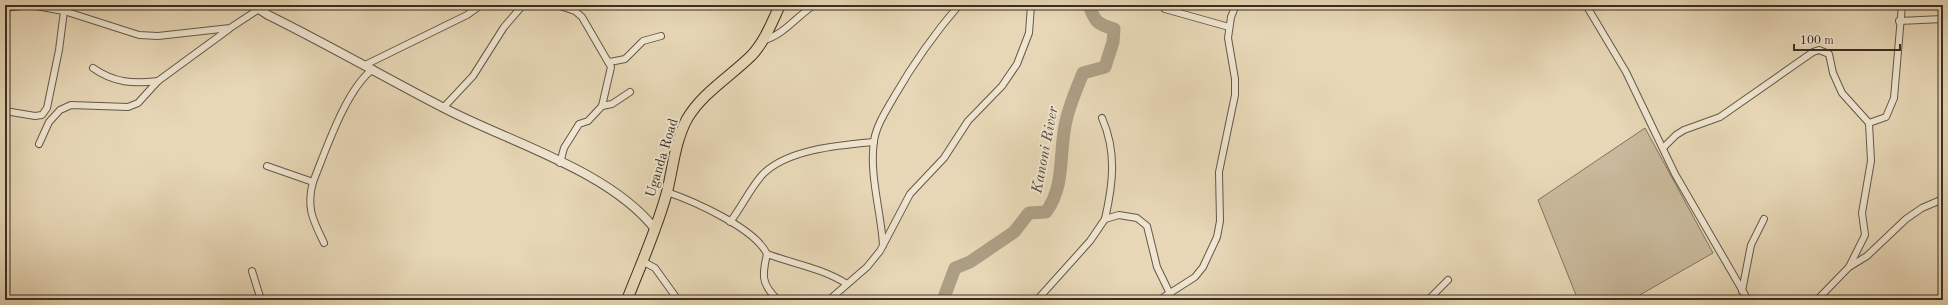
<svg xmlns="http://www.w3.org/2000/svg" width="1948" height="305" viewBox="0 0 1948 305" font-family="'Old Standard TT',serif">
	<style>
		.green { fill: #c9ba9d; stroke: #817460 }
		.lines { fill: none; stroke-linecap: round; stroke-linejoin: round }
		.river { stroke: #ac9e84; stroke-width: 13 }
		.minor-casing { stroke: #645847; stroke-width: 8 }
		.tertiary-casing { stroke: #645847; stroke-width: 10 }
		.primary-casing { stroke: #392e22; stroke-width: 12 }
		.minor { stroke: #efe5d0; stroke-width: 6 }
		.tertiary { stroke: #efe5d0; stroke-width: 8 }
		.primary { stroke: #e7d7b6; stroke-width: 10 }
		.labels { text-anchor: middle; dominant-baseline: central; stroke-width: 4; stroke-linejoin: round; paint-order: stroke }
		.street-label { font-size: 14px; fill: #392e22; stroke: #efe5d0 }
		.water-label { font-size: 15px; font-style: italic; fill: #564a3a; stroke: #efe5d0 }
	</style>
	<rect width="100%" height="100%" fill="#e7d7b6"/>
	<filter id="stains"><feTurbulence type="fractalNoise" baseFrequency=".005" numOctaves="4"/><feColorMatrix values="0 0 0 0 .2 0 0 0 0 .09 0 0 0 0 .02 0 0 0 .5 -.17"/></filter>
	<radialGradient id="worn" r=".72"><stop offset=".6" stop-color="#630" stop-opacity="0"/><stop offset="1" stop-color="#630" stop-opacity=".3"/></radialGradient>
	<path class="green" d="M 1645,128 L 1713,253 L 1631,300 L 1578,300 L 1538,200 Z"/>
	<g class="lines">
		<path class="river" d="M 943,300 L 955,268 L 970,262 L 1014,232 L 1029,213 L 1046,212 C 1065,186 1059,156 1065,126 C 1068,108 1076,90 1083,73 L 1105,67 L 1113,42 L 1114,29 C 1097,24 1095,22 1089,5"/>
		<g class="minor-casing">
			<g id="minor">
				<path d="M 557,5 L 575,11 L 582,17 L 611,67 L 602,106 L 588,121 L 579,124 L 564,148 L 560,163"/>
				<path d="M 1586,5 L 1626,72 L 1675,174 L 1748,300"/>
				<path d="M 5,8 L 30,5 L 64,11 L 139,35 L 158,36 L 230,28 L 259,9"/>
				<path d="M 1165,9 L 1229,27"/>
				<path d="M 1899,21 L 1943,19"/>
				<path d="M 762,41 C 784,35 796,17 814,5"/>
				<path d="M 608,61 L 610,62 L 625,59 L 643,41 L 661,36"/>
				<path d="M 365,65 L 467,15 L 481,5"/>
				<path d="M 93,68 C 114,83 134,84 158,81"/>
				<path d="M 602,106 L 612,104 L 630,92"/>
				<path d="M 443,108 L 473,76 L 504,27 L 523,5"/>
				<path d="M 5,111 L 35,116 L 42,115 L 47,108 L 59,50 L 64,11"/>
				<path d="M 1102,118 C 1117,152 1113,184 1105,219"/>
				<path d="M 1869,123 L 1886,117 L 1894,98 L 1902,5"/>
				<path d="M 39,144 L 49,122 L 60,110 L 71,105 L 128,107 L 138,103 L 158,81 L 229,29"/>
				<path d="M 1663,148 L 1676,135 L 1684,130 L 1720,117 L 1813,52 L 1819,50 L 1829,54 L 1833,73 L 1842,93 L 1869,123 L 1871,161 L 1862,213 L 1865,235 L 1849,267"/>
				<path d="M 267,166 L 313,182"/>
				<path d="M 667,192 C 693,201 755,228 767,254 C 762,275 761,284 778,300"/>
				<path d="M 730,222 C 742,207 750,188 763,174 C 788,149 840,145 874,142"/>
				<path d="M 324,243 C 313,220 306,208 313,182 C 326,150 346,89 373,69"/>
				<path d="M 883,245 C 881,211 869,175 874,141 C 876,126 886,111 894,97 C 913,64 934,34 959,5"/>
				<path d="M 767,254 C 794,264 822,268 847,284"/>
				<path d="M 642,261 L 655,268 L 678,300"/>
				<path d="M 252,271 L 261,300"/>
				<path d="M 1742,291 L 1751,245 L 1764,219"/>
				<path d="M 570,300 L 627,299"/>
				<path d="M 829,300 L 867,267 L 880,251 L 910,194 L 944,158 L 968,121 L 1002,86 L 1017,64 L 1029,33 L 1031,5"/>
				<path d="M 1037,300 L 1090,241 L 1105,219 L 1119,215 L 1137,218 L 1147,226 L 1157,267 L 1173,300"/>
				<path d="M 1159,300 L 1195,277 L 1203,267 L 1217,237 L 1220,221 L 1219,172 L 1235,95 L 1235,79 L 1228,38 L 1231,17 L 1236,5"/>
				<path d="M 1428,300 L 1448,280"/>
				<path d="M 1817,300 L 1849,267 L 1867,256 L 1906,219 L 1922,208 L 1943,199"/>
			</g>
		</g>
		<g class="tertiary-casing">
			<path id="tertiary" d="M 256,5 L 259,9 L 268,15 C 327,44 384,77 442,107 C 508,142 609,170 655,229"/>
		</g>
		<g class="primary-casing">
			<path id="primary" d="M 627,300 C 641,264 657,229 667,192 C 673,168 675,141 687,119 C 702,93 731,76 752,55 C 765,41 772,22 780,5"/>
		</g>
		<use href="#minor" class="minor"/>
		<use href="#tertiary" class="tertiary"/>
		<use href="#primary" class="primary"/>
	</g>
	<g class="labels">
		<g class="street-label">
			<text transform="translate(662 158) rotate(-73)">Uganda Road</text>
		</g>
		<g class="water-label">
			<text transform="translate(1046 150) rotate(-79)">Kanoni River</text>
		</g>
	</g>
	<rect width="1948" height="305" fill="none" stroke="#e7d7b6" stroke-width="20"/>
	<rect x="6" y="6" width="1936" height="293" fill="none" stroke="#392e22" stroke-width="2"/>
	<rect x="10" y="10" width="1928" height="285" fill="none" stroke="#392e22"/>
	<path d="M1794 44v6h106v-6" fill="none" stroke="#392e22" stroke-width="2"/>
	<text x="1800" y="44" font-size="12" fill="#392e22" stroke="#efe5d0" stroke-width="3" paint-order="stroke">100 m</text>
	<rect width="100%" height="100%" filter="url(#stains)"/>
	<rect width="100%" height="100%" fill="url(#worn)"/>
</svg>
